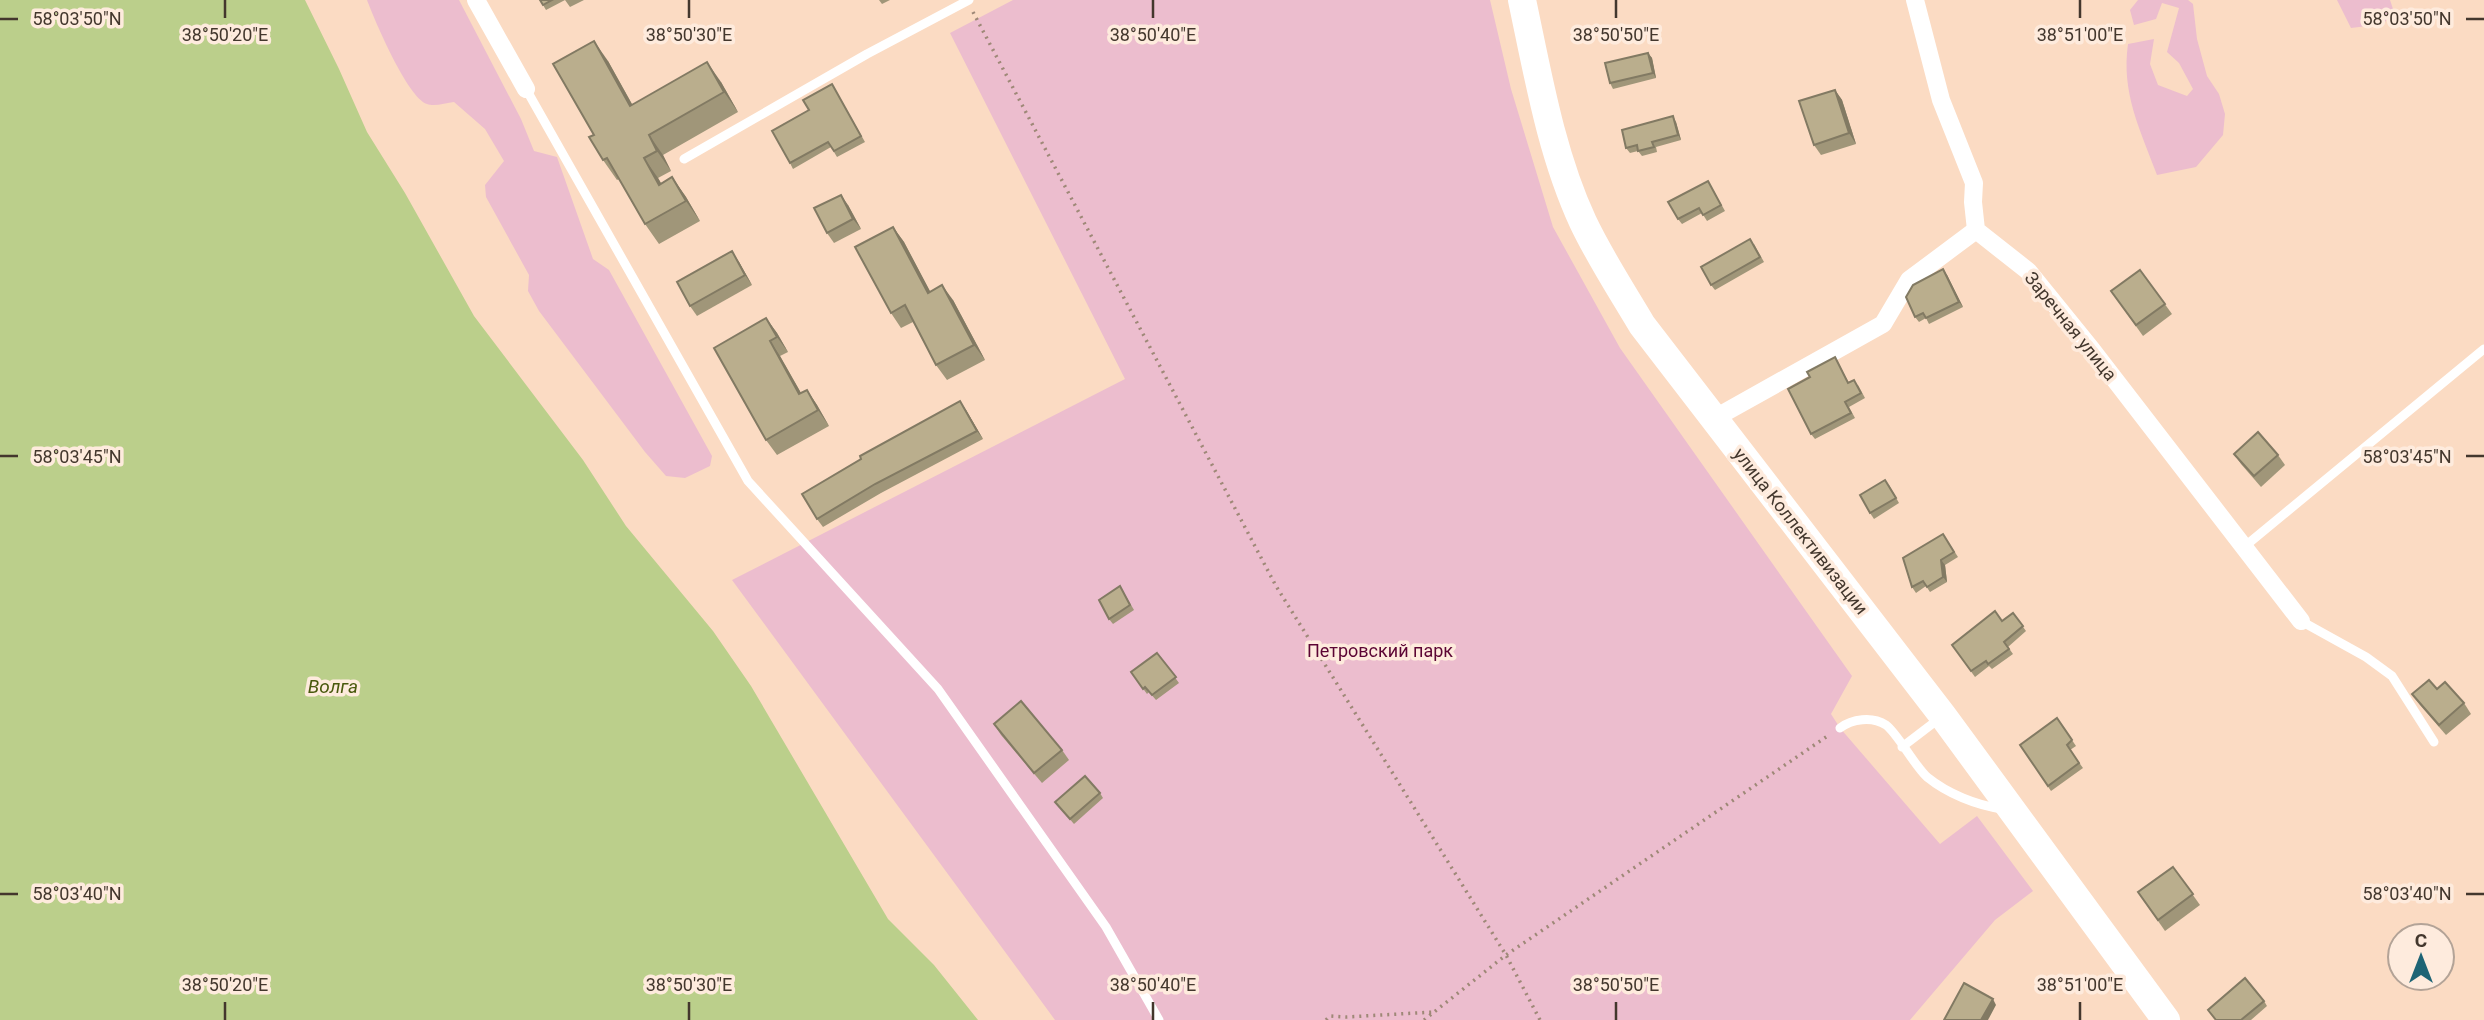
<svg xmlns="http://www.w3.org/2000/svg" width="2484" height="1020" viewBox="0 0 2484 1020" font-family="Roboto,sans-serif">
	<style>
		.green { fill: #ecbdce }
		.water { fill: #bbcf8b }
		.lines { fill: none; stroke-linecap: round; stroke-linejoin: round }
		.path { stroke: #9e8877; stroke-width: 3.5; stroke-dasharray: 2 5; stroke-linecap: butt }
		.service { stroke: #fff; stroke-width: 9 }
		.minor { stroke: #fff; stroke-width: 18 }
		.primary { stroke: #fff; stroke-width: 28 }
		.wall { fill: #a09679 }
		.shaded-wall { fill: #827a63 }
		.building { fill: #baae8d; stroke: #827a63; stroke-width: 2 }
		.ticks { fill: none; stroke: #43372d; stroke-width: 2.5 }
		.labels { text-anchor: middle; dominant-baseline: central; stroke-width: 7; stroke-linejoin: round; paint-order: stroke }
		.street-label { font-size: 18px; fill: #43372d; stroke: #feebdd }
		.park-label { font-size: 18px; fill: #5c0534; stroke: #feebdd }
		.water-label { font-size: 19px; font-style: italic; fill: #49590d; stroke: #feebdd }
		.ticks-label { font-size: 18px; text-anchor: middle; fill: #43372d; stroke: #feebdd; stroke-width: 7; stroke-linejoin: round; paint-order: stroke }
	</style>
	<rect width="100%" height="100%" fill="#fbdbc3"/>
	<g class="green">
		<path d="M 367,0 L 459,0 L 521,119 L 534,151 L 557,157 L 593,259 L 609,270 L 712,456 L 710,466 L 685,478 L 666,476 L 645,452 L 539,311 L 528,291 L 529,275 L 486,197 L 485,185 L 504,161 L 485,129 L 454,102 C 446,103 434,107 427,104 C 407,97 375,21 367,0 Z"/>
		<path d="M 1013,0 L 1490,0 L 1511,89 L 1553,227 L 1620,348 L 1852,676 L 1831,714 L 1840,728 L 1940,844 L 1977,816 L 2033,891 L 1995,920 L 1910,1020 L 1055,1020 L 732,580 L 1125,379 L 950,33 Z"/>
		<path d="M 2138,0 L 2188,0 L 2193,4 L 2197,39 L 2207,76 L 2219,94 L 2225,114 L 2223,135 L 2196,167 L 2157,175 C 2140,129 2121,93 2128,44 L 2154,39 L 2150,64 L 2158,85 L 2187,96 L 2193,89 L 2179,63 L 2167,52 L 2179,8 L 2162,3 L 2156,19 L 2134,25 L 2130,10 Z"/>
		<path d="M 2337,0 L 2390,0 L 2393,9 L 2384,24 L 2351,28 Z"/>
	</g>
	<path class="water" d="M 0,0 L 305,0 L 339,69 L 367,132 L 405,193 L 474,316 L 583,460 L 626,526 L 713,631 L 751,686 L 888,919 L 934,965 L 978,1020 L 0,1020 Z"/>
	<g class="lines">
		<g class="path">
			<path d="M 973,12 L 1276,586 L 1506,955 L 1540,1020"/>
			<path d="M 1326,1020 L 1330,1016 L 1346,1017 L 1434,1012"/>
			<path d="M 1424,1020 L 1506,955 L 1829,735"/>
		</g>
		<g class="service">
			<path d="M 526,89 L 748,481 L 938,689 L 1106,927 L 1159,1020"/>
			<path d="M 684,159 L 867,54 L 969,0"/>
			<path d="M 2244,547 L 2484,349"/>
			<path d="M 2301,621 L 2366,657 L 2392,676 L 2434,742"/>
			<path d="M 1840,728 C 1852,719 1872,716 1886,725 C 1898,734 1914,765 1927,777 C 1948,794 1976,805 2002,809"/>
			<path d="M 1902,747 L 1940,718"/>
		</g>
		<g class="minor">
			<path d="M 476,0 L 526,89"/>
			<path d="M 1915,0 L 1941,100 L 1974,183 L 1973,202 L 1976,230 L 2028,271 L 2092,350 L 2301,621"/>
			<path d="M 1715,418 L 1883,324 L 1909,280 L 1976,230"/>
		</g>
		<path class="primary" d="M 1522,0 C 1538,75 1551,153 1583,222 C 1600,258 1622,291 1642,325 L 1943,716 L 2166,1020"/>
	</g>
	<g class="wall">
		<path d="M 540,0 L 584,0 L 570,7 L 565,0 L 546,10 Z"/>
		<path d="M 879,0 L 890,0 L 882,4 Z"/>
		<path d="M 1648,53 L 1652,58 L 1656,78 L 1613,89 L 1610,83 Z"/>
		<path d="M 608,61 L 632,104 L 721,82 L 738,112 L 663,155 L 671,171 L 658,178 L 661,183 L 672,177 L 686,197 L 700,221 L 659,244 L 645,224 L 619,179 L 617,180 L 603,160 L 594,135 Z"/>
		<path d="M 832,84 L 865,142 L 837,157 L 831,147 L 793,169 L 790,163 L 809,110 Z"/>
		<path d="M 1835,90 L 1842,100 L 1856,144 L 1821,155 L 1814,145 Z"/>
		<path d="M 1676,122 L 1681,140 L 1656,147 L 1657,152 L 1642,156 L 1638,151 L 1630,153 L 1626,148 Z"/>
		<path d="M 1711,186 L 1725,211 L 1707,221 L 1702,213 L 1682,224 L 1678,219 Z"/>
		<path d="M 848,205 L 861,229 L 834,243 L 827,233 Z"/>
		<path d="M 893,227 L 904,242 L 930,292 L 953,300 L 985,360 L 947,380 L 936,365 L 913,322 L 901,328 L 891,313 Z"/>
		<path d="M 1754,244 L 1764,262 L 1715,290 L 1711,285 Z"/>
		<path d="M 739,262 L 752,285 L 697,316 L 690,306 Z"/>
		<path d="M 2140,270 L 2172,314 L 2143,336 L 2111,291 Z"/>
		<path d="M 1947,275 L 1963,307 L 1929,324 L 1926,318 L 1919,322 L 1915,317 Z"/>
		<path d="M 766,318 L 777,333 L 788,352 L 780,356 L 801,393 L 807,390 L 817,405 L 829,426 L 777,455 L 766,440 Z"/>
		<path d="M 1835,357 L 1849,383 L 1858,385 L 1865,398 L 1849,407 L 1855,418 L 1815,439 L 1811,434 L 1810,377 Z"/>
		<path d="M 966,410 L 983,439 L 881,493 L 823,527 L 817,519 Z"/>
		<path d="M 2234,454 L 2278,455 L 2285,465 L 2261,487 L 2241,464 Z"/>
		<path d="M 1889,485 L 1899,503 L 1874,519 L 1870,513 Z"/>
		<path d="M 1943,534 L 1958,557 L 1945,565 L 1947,582 L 1930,592 L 1926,586 L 1916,593 L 1912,587 Z"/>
		<path d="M 1120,586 L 1134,610 L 1113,624 L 1109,619 Z"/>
		<path d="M 2013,613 L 2026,631 L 2008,647 L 2013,654 L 1992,669 L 1989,666 L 1975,677 L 1952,645 L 2002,621 Z"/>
		<path d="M 1157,653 L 1179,683 L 1156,700 L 1149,692 L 1147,694 L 1131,672 Z"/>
		<path d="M 2437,689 L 2464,703 L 2471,714 L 2446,735 L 2420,705 L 2412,694 Z"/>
		<path d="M 2057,718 L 2076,746 L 2070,750 L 2083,768 L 2051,791 L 2020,745 Z"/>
		<path d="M 994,724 L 1062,750 L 1069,760 L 1042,783 L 1001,735 Z"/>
		<path d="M 1100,793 L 1103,798 L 1074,824 L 1055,802 Z"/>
		<path d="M 2173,867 L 2200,905 L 2165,931 L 2138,892 Z"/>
		<path d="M 2264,1001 L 2267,1006 L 2251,1020 L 2215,1020 Z"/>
	</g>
	<g class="shaded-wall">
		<path d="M 594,41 L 608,61 L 644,126 L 630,106 Z"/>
		<path d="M 1648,53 L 1652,58 L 1656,78 L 1653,73 Z"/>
		<path d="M 707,62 L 721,82 L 738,112 L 724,92 Z"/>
		<path d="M 1835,90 L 1842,100 L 1856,144 L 1849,133 Z"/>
		<path d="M 1673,116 L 1676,122 L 1681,140 L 1678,135 Z"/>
		<path d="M 649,135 L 663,155 L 671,171 L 657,151 Z"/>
		<path d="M 644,158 L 658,178 L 673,205 L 659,185 Z"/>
		<path d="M 672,177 L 686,197 L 700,221 L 686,201 Z"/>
		<path d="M 841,195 L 848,205 L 861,229 L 853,219 Z"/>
		<path d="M 893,227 L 904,242 L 939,308 L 928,293 Z"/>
		<path d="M 732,251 L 739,262 L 752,285 L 745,275 Z"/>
		<path d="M 1943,269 L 1947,275 L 1963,307 L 1959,302 Z"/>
		<path d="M 942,285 L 953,300 L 985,360 L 974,345 Z"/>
		<path d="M 766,318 L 777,333 L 788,352 L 777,337 Z"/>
		<path d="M 770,341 L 780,356 L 810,409 L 799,394 Z"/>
		<path d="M 807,390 L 817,405 L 829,426 L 818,410 Z"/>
		<path d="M 960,401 L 966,410 L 983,439 L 977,431 Z"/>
		<path d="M 1941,560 L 1945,565 L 1947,582 L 1943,577 Z"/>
		<path d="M 1993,999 L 1996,1005 L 1988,1020 L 1981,1020 Z"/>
	</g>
	<g class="building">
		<path d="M 540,0 L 552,0 L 543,5 Z"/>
		<path d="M 594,41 L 630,106 L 707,62 L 724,92 L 649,135 L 657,151 L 644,158 L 659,185 L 672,177 L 686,201 L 645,224 L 607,158 L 603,160 L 589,137 L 594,135 L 553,64 Z"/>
		<path d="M 1648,53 L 1653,73 L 1610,83 L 1605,63 Z"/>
		<path d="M 832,84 L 861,136 L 834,151 L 828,142 L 790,163 L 772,131 L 809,110 L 803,100 Z"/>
		<path d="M 1835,90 L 1849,133 L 1814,145 L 1799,101 Z"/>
		<path d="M 1673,116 L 1678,135 L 1652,142 L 1654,147 L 1638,151 L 1637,145 L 1626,148 L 1622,130 Z"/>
		<path d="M 1708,181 L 1721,205 L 1703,215 L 1699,208 L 1678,219 L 1668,202 Z"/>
		<path d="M 841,195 L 853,219 L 827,233 L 814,208 Z"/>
		<path d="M 893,227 L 928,293 L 942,285 L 974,345 L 936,365 L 905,305 L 891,313 L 855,247 Z"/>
		<path d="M 1750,239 L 1760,257 L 1711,285 L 1701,267 Z"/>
		<path d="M 732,251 L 745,275 L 690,306 L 677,282 Z"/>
		<path d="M 1943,269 L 1959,302 L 1926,318 L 1923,313 L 1915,317 L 1906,297 L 1913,285 Z"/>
		<path d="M 2140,270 L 2165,304 L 2136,325 L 2111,291 Z"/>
		<path d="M 766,318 L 777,337 L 770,341 L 799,394 L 807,390 L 818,410 L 766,440 L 714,348 Z"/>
		<path d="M 1835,357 L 1848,383 L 1854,380 L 1861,393 L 1845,402 L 1851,413 L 1811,434 L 1788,389 L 1810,377 L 1807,372 Z"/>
		<path d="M 960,401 L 977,431 L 875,484 L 817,519 L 802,494 L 861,459 L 860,456 Z"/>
		<path d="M 2258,432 L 2278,455 L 2254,476 L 2234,454 Z"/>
		<path d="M 1885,480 L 1896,498 L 1870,513 L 1860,495 Z"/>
		<path d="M 1943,534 L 1954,552 L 1941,560 L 1943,577 L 1927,587 L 1923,581 L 1912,587 L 1903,558 Z"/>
		<path d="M 1120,586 L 1130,605 L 1109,619 L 1099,600 Z"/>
		<path d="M 1995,611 L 2002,621 L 2013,613 L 2023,626 L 2004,642 L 2009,649 L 1988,664 L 1986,661 L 1971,671 L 1952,645 Z"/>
		<path d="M 1157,653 L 1176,677 L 1152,695 L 1145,687 L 1143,689 L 1131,672 Z"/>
		<path d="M 2429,680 L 2437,689 L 2445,682 L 2464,703 L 2439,725 L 2412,694 Z"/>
		<path d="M 1021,701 L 1062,750 L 1034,773 L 994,724 Z"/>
		<path d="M 2057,718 L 2072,740 L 2067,745 L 2079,763 L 2048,786 L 2020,745 Z"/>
		<path d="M 1085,776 L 1100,793 L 1070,819 L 1055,802 Z"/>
		<path d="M 2173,867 L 2193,894 L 2158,920 L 2138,892 Z"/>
		<path d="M 2245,978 L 2264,1001 L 2241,1020 L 2216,1020 L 2208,1010 Z"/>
		<path d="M 1964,983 L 1993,999 L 1981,1020 L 1944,1020 Z"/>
	</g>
	<path class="ticks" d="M 225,0 L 225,18M 689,0 L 689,18M 1153,0 L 1153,18M 1616,0 L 1616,18M 2080,0 L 2080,18M 0,19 L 18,19M 2466,19 L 2484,19M 0,456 L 18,456M 2466,456 L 2484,456M 0,894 L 18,894M 2466,894 L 2484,894M 225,1002 L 225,1020M 689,1002 L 689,1020M 1153,1002 L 1153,1020M 1616,1002 L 1616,1020M 2080,1002 L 2080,1020"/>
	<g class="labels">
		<g class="street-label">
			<text transform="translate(2071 326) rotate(51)">Заречная улица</text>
			<text transform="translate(1801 531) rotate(52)">улица Коллективизации</text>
		</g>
		<g class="park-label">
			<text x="1380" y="650">Петровский парк</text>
		</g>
		<g class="water-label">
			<text x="333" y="686">Волга</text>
		</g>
	</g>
	<g class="ticks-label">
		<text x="77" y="25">58°03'50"N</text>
		<text x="2407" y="25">58°03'50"N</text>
		<text x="225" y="41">38°50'20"E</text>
		<text x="689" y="41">38°50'30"E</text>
		<text x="1153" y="41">38°50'40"E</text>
		<text x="1616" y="41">38°50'50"E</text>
		<text x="2080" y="41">38°51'00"E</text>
		<text x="77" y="463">58°03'45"N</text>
		<text x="2407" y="463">58°03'45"N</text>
		<text x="77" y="900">58°03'40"N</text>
		<text x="2407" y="900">58°03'40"N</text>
		<text x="225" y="991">38°50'20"E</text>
		<text x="689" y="991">38°50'30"E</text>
		<text x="1153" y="991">38°50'40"E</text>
		<text x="1616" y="991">38°50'50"E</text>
		<text x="2080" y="991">38°51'00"E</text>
	</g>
	<g transform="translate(2421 957)"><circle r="33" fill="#feebdd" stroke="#b3a397" stroke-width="2"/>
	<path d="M0-5L12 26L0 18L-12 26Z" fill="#1e6475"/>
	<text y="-10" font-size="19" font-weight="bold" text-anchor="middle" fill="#43372d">С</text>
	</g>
</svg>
